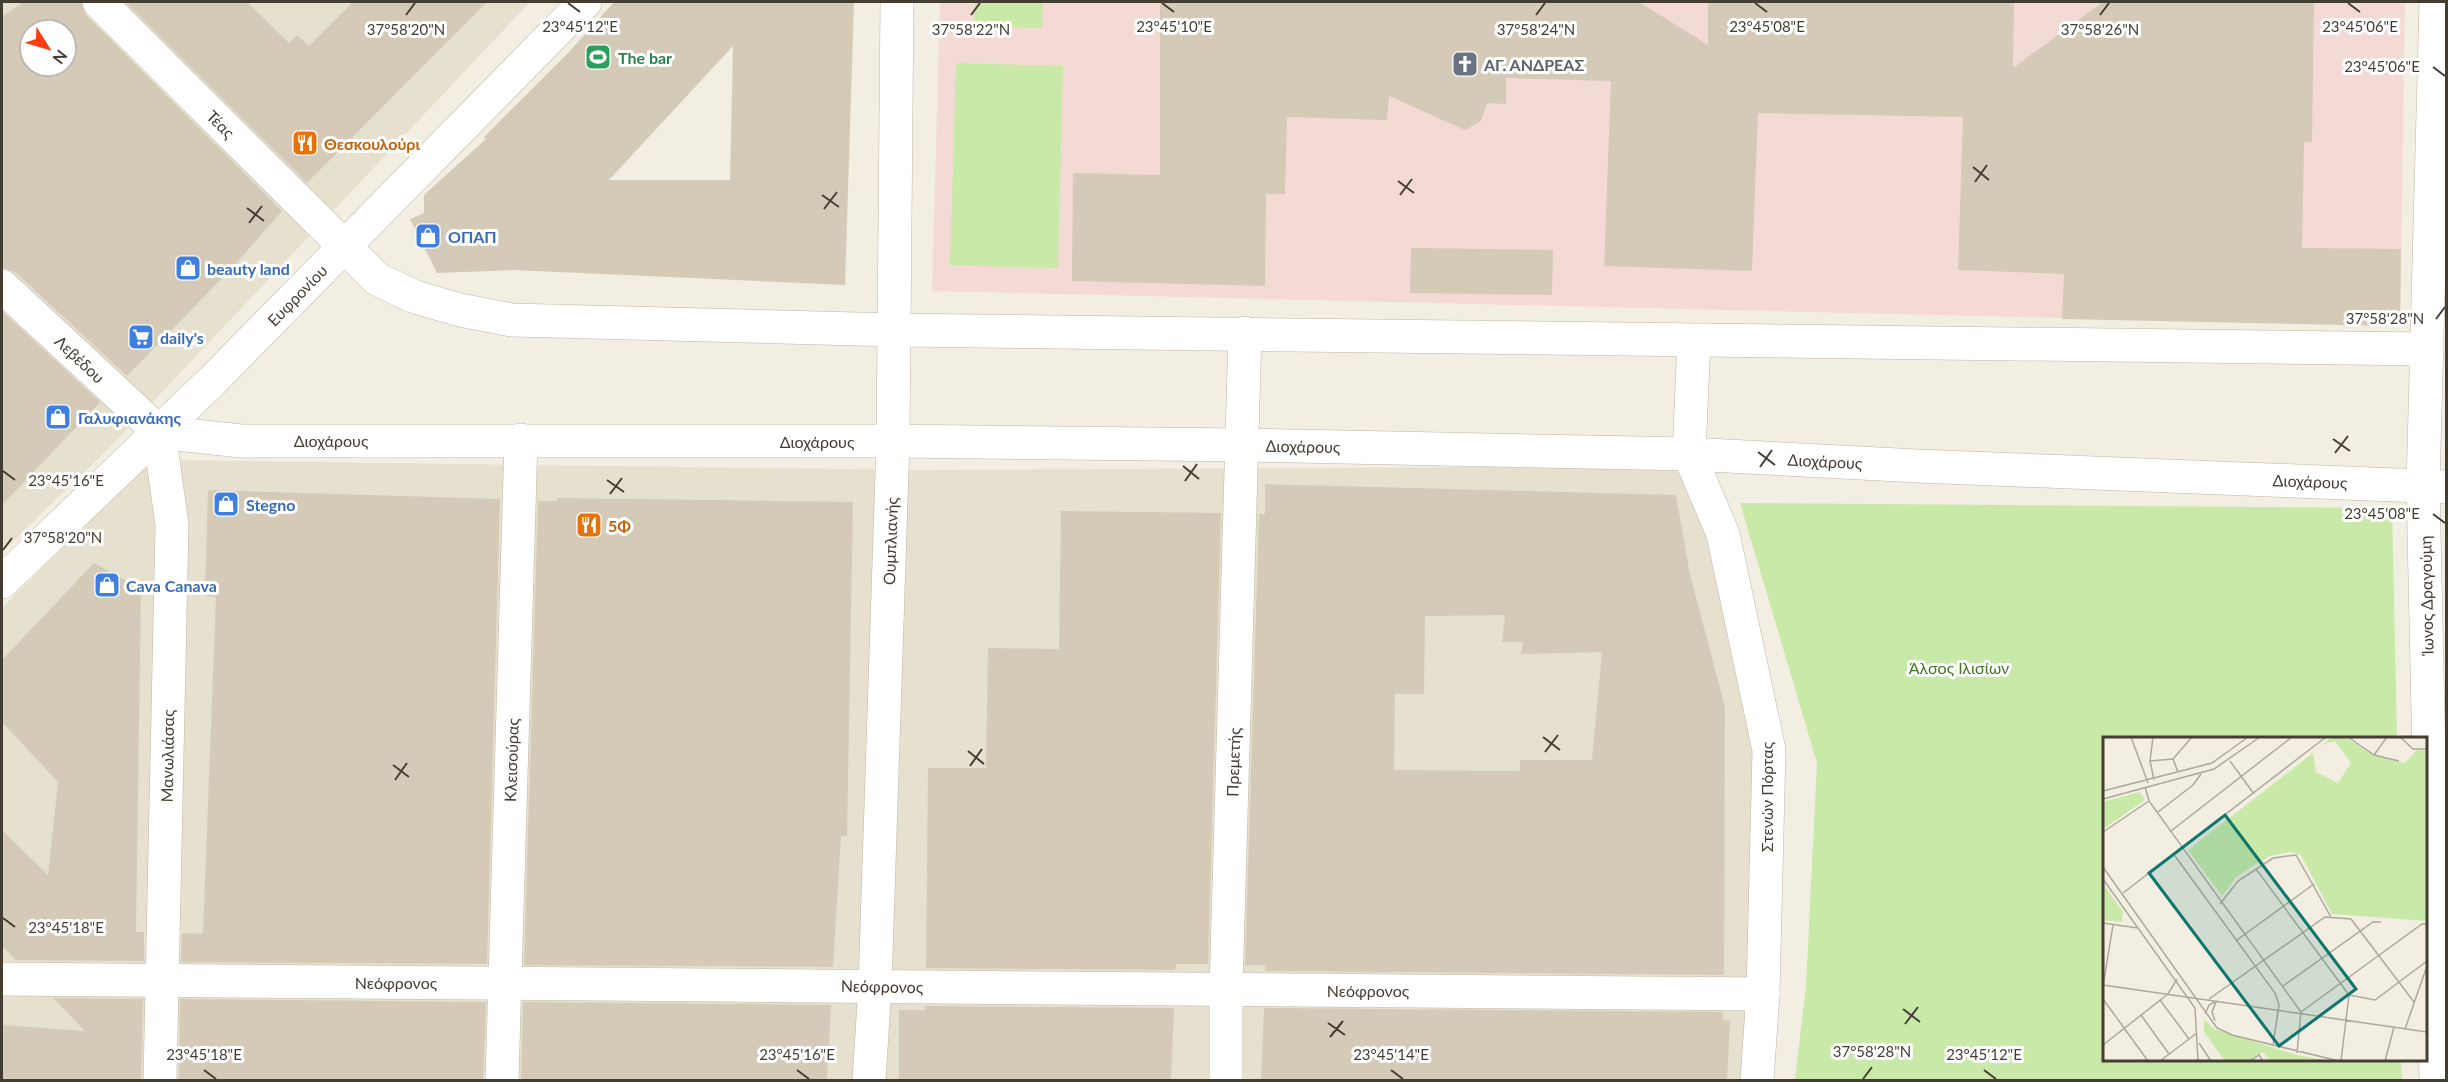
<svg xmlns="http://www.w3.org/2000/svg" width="2448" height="1082" viewBox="0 0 2448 1082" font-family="Lato,sans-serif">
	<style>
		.residential { fill: #e6e0cf; fill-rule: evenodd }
		.medical { fill: #f4dad4 }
		.green { fill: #c9e9a8 }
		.building { fill: #d4cab7; fill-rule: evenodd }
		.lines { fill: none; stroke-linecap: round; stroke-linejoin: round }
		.minor-casing { stroke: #beb6a4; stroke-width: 34 }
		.tertiary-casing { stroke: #beb6a4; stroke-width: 34 }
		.minor { stroke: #fff; stroke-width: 33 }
		.tertiary { stroke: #fff; stroke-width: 33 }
		.ticks { fill: none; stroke: #443e32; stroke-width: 2 }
		.labels { text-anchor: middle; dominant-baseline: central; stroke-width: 6; stroke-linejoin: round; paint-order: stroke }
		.leisure-label { font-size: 16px; font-weight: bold; fill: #27864d; stroke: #fff; text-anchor: start }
		.worship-label { font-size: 16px; font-weight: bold; fill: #5b616d; stroke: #fff; text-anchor: start }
		.street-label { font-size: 16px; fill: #443e32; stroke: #fff }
		.food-label { font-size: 16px; font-weight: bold; fill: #c56008; stroke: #fff; text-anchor: start }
		.shop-label { font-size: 16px; font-weight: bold; fill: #366cbe; stroke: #fff; text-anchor: start }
		.park-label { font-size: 16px; fill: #3f7723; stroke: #fff }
		.inset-road { fill: none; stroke: #aca89c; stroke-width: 1.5 }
		.view { fill: #0f766e; fill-opacity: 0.15; stroke: #0f766e; stroke-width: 3 }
		.inset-edge { fill: none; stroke: #443e32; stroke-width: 3 }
		.ticks-label { font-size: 15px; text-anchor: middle; fill: #443e32; stroke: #fff; stroke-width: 6; stroke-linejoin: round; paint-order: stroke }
	</style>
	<rect width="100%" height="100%" fill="#f2eee2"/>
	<g class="residential">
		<path d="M 2,2 L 530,2 L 117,440 L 2,552 ZM 30,30 L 66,30 L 66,66 L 30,66 Z"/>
		<path d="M 152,460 L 919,470 L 1685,466 L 1714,537 L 1761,745 L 1755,1080 L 2,1080 L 2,608 Z"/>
	</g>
	<path class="medical" d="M 940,2 L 2405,2 L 2400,326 L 932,291 Z"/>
	<g class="green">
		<path d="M 975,2 L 1043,2 L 1042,28 L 974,27 Z"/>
		<path d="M 956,63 L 1063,66 L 1058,268 L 950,265 Z"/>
		<path d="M 1740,503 L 2392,508 L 2397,738 L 2104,738 L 2104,1060 L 2401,1060 L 2402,1080 L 1795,1080 L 1806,986 L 1817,763 Z"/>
	</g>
	<g class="building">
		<path d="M 23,2 L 81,2 L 86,15 L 282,211 L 233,267 L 127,376 L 15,272 L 2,268 L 2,17 ZM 30,30 L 66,30 L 66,66 L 30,66 Z"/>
		<path d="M 125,2 L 247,2 L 289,43 L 297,35 L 309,46 L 353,2 L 487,2 L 307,183 Z"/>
		<path d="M 614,2 L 854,2 L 845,285 L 514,270 L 437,273 L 410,219 L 424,213 L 424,195 L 486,139 L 484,137 L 569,52 ZM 733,46 L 730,180 L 609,180 Z"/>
		<path d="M 1160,2 L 1639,2 L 1708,45 L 1708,2 L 2014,2 L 2013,68 L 2103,2 L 2314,2 L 2312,142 L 2304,142 L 2302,248 L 2401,249 L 2400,326 L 2062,319 L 2064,274 L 1958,270 L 1963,117 L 1758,113 L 1752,271 L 1604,266 L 1611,81 L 1506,78 L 1506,104 L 1487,103 L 1481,121 L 1465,130 L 1389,96 L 1387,120 L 1287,117 L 1285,194 L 1266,194 L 1265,286 L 1072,281 L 1073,173 L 1160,175 Z"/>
		<path d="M 1411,248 L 1553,250 L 1552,295 L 1410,293 Z"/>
		<path d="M 2,311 L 100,402 L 2,505 Z"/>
		<path d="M 1265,484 L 1676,495 L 1690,575 L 1725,707 L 1724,975 L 1265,971 L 1265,965 L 1245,965 L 1259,514 L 1265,514 ZM 1505,615 L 1502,642 L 1523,642 L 1521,654 L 1602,652 L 1592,760 L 1520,760 L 1520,771 L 1394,770 L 1395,694 L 1424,694 L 1425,616 Z"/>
		<path d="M 208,490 L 500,499 L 487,964 L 181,962 L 182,933 L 203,934 L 216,597 L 205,596 Z"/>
		<path d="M 557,498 L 853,502 L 847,836 L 841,836 L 833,967 L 524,965 L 538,501 L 557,501 Z"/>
		<path d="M 1061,511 L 1221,513 L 1208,964 L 1176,964 L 1175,970 L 926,968 L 928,768 L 986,768 L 988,648 L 1059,649 Z"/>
		<path d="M 94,563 L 141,589 L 136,932 L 144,932 L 144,961 L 16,960 L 2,946 L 2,830 L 48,875 L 58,782 L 2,722 L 2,660 Z"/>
		<path d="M 53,998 L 143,999 L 141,1080 L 2,1080 L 2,1025 L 85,1031 Z"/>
		<path d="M 180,999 L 486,1002 L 483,1080 L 179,1080 Z"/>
		<path d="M 523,1002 L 831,1005 L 827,1080 L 521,1080 Z"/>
		<path d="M 925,1006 L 1174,1008 L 1171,1080 L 899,1080 L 899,1010 L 925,1010 Z"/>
		<path d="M 1264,1008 L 1723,1012 L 1723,1020 L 1730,1021 L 1727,1080 L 1261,1080 Z"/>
	</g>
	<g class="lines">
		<g class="minor-casing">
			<g id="minor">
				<path d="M 99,2 L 377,279 L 415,297 L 460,310 L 512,320 L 895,330 L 2427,349"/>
				<path d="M 2,286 L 159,432"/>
				<path d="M 1694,341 L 1689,454 L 1723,534 L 1769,750 L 1763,994 L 1757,1080"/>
				<path d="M 159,432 L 241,441 L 893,441 L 1242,445 L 1689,454 L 1918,466 L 2446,487"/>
				<path d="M 159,432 L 172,525 L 160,1080"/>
				<path d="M 2,979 L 1763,994"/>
				<path d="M 502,1080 L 521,440"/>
				<path d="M 869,1080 L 875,986 L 893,441 L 897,2"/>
				<path d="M 1226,1080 L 1226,989 L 1245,333"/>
				<path d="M 2436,1080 L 2423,486 L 2436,2"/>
			</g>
		</g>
		<g class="tertiary-casing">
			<path id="tertiary" d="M 2,582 L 212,381 L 585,2"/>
		</g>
		<use href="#minor" class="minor"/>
		<use href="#tertiary" class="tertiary"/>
	</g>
	<path class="ticks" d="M 568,3 L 580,12M 1162,3 L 1174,12M 1755,3 L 1767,12M 2348,3 L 2360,12M 406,15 L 415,3M 971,15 L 980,3M 1536,15 L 1545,3M 2100,15 L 2109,3M 2433,67 L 2445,76M 1973,167 L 1989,180M 1398,181 L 1414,193M 1975,182 L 1987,165M 822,195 L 839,207M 1400,195 L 1412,179M 247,208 L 264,221M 824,209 L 837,192M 249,223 L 262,206M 2436,319 L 2445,307M 2333,439 L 2350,451M 1758,452 L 1775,465M 2335,453 L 2348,436M 1183,466 L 1199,479M 1760,467 L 1772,450M 3,471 L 15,480M 607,480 L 624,492M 1185,481 L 1197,464M 610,494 L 622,478M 2433,514 L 2445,523M 3,550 L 12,538M 1543,737 L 1560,750M 968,751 L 984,764M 1545,752 L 1558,735M 393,765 L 409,777M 970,766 L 982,749M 395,780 L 407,763M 3,918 L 15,927M 1903,1009 L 1920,1022M 1328,1023 L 1345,1035M 1905,1024 L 1918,1007M 1330,1037 L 1343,1021M 204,1070 L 216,1079M 797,1070 L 809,1079M 1391,1070 L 1403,1079M 1984,1070 L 1996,1079M 1863,1079 L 1872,1067"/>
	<defs>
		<g id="stadium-square" transform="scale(1.35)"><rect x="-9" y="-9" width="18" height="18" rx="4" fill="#2e9e5b" stroke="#fff"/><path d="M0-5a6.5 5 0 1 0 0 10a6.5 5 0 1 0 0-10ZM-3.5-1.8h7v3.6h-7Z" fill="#fff"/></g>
		<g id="church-square" transform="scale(1.35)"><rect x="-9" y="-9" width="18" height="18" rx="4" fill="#6b7280" stroke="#fff"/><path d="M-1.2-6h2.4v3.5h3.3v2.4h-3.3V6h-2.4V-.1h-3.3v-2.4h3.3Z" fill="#fff"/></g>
		<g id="restaurant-square" transform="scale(1.35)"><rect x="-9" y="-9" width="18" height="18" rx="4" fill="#e8710a" stroke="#fff"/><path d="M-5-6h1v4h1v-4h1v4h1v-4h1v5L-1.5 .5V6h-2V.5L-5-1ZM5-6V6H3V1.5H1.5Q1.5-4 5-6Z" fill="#fff"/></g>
		<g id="shop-square" transform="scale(1.35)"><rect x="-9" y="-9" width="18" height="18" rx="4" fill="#3f7fe0" stroke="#fff"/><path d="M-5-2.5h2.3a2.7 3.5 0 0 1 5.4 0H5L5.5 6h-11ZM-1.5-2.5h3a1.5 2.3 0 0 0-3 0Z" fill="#fff"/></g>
		<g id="supermarket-square" transform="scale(1.35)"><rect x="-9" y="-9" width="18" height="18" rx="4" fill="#3f7fe0" stroke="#fff"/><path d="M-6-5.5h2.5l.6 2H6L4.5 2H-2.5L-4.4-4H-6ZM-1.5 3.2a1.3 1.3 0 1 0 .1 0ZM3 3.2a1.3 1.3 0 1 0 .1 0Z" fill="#fff"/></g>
	</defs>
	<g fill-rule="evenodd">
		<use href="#stadium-square" x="598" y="57"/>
		<use href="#church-square" x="1465" y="64"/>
		<use href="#restaurant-square" x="305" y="143"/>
		<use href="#shop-square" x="428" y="236"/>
		<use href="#shop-square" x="188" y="268"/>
		<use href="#supermarket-square" x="141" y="337"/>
		<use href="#shop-square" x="58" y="417"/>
		<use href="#shop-square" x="226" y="504"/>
		<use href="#restaurant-square" x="589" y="525"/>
		<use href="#shop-square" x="107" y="585"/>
	</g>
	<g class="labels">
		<g class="leisure-label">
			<text x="618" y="57">The bar</text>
		</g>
		<g class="worship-label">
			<text x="1484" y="64">ΑΓ. ΑΝΔΡΕΑΣ</text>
		</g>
		<g class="street-label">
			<text transform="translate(221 124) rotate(45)">Τέας</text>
			<text transform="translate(297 295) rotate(-46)">Ευφρονίου</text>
			<text transform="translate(80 359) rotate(43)">Λεβέδου</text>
			<text x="331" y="440">Διοχάρους</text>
			<text x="817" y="441">Διοχάρους</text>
			<text transform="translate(1303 446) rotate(1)">Διοχάρους</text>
			<text transform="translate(1825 461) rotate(3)">Διοχάρους</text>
			<text transform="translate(2310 481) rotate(2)">Διοχάρους</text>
			<text transform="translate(890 541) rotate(-88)">Ουμπλιανής</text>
			<text transform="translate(2426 595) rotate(-91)">Ίωνος Δραγούμη</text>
			<text transform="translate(167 756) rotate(-89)">Μανωλιάσας</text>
			<text transform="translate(511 760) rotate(-88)">Κλεισούρας</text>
			<text transform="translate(1233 762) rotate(-88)">Πρεμετής</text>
			<text transform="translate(1766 797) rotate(-90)">Στενών Πόρτας</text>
			<text x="396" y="982">Νεόφρονος</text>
			<text transform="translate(882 986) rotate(1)">Νεόφρονος</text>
			<text x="1368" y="990">Νεόφρονος</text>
		</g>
		<g class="food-label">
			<text x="324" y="143">Θεσκουλούρι</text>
			<text x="608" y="525">5Φ</text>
		</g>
		<g class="shop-label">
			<text x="448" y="236">ΟΠΑΠ</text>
			<text x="207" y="268">beauty land</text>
			<text x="160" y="337">daily's</text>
			<text x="78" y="417">Γαλυφιανάκης</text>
			<text x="246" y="504">Stegno</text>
			<text x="126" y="585">Cava Canava</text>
		</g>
		<g class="park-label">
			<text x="1959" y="667">Άλσος Ιλισίων</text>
		</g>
	</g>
	<g transform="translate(2103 737)">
		<rect width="324" height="324" fill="#f2eee2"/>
		<path d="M 229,0 L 242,0 L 271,19 L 302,26 L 314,13 L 324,14 L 324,184 L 229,177 L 198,118 L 188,115 L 167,119 L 150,129 L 133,140 L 119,159 L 85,113 L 210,16 L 213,35 L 235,46 L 248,26 L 232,4 L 219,8 ZM 37,55 L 42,63 L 0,92 L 0,65 ZM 0,147 L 20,175 L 19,185 L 0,183 ZM 101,282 L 111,292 L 194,318 L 226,324 L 167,324 L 160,315 L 148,324 L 122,324 L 101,295 Z" fill="#c9e9a8"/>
		<path class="inset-road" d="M 28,0 L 45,46M 50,0 L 47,24 L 51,43M 245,0 L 271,18 L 296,24M 297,0 L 310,12 L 324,12M 271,18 L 284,0M 70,22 L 89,0M 47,24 L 70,22 L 75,35M 127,24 L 151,57M 42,50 L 46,64 L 198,275M 0,54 L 109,26 L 145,0M 0,62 L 111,32 L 157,0M 55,75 L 90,48 L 98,37M 68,94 L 189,0M 0,95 L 46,64M 72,119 L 172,256 L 176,268 L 170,308M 0,130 L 114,291 L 129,298 L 236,324M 153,132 L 246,258M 0,142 L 92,271 L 95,324M 20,156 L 223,0M 117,167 L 135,144 L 170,121 L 193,118 L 228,180M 0,186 L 35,191M 134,203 L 211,147M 0,248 L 324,295M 0,249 L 10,188M 180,249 L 270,185 L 278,185M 246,258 L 272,263 L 324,224M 0,262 L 45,324M 106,262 L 222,180 L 248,182 L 311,265M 57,263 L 86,302M 198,275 L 319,187 L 324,187M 102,277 L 106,268 L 114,264M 38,278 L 66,317M 112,284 L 109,275 L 113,265M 302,292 L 324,229M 96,306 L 108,324M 0,308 L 65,257 L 74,242M 194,316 L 198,275M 57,324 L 94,296M 147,324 L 156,318 L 160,324M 238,324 L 246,258M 282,324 L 291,290"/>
		<path class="view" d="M 122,78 L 253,252 L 176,309 L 46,136 Z"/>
		<rect width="324" height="324" class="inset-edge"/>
	</g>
	<g class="ticks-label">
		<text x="2360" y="32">23°45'06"E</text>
		<text x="580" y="32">23°45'12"E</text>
		<text x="1174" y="32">23°45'10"E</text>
		<text x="1767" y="32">23°45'08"E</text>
		<text x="406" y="35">37°58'20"N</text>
		<text x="971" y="35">37°58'22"N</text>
		<text x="1536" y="35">37°58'24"N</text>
		<text x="2100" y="35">37°58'26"N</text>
		<text x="2382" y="72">23°45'06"E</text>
		<text x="2385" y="324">37°58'28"N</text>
		<text x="66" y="486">23°45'16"E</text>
		<text x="2382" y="519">23°45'08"E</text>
		<text x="63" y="543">37°58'20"N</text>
		<text x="66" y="933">23°45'18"E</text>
		<text x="1872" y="1057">37°58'28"N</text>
		<text x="204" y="1060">23°45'18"E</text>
		<text x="797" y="1060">23°45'16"E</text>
		<text x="1391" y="1060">23°45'14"E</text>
		<text x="1984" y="1060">23°45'12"E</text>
	</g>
	<rect width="2448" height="1082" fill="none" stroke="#443e32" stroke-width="6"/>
	<g transform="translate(48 48) rotate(127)"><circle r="28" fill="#ffffff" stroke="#b4b2ad" stroke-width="1.5"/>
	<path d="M0-4.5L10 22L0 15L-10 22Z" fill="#ff3c0c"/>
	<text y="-9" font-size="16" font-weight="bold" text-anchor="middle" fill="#443e32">N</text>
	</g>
</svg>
